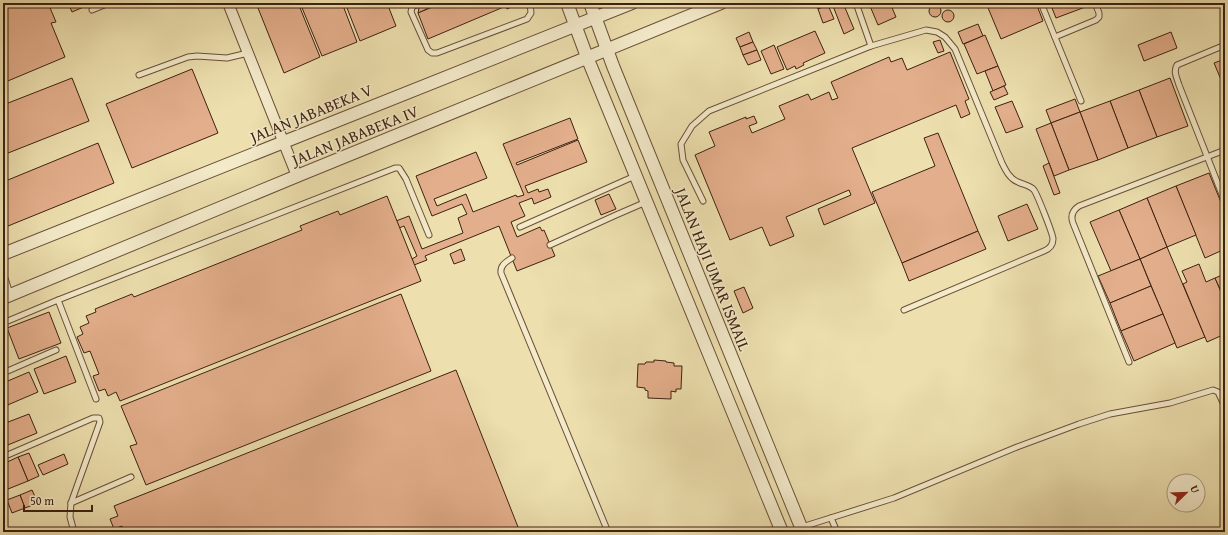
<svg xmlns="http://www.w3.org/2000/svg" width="1228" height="535" viewBox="0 0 1228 535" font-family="'Gentium Book Plus',serif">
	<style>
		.building { fill: #e3ae8b; stroke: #3e2111 }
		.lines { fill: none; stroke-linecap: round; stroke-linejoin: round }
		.service-casing { stroke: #6a5038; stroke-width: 7 }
		.minor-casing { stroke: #6a5038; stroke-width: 12 }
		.tertiary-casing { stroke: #6a5038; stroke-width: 14 }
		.service { stroke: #f3eaca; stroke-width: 5 }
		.minor { stroke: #f3eaca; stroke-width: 10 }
		.tertiary { stroke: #f3eaca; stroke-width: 12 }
		.labels { text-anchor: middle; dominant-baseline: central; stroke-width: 3; stroke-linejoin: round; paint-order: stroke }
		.street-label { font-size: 16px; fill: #3e2111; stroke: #f3eaca }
	</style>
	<rect width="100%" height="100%" fill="#eddfae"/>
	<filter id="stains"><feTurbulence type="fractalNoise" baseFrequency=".005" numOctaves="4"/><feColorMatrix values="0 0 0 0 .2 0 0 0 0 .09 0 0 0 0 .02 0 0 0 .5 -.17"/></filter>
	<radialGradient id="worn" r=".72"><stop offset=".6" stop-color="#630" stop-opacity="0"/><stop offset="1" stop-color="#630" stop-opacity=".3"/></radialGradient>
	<g class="building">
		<path d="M 3,3 L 48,3 L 56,22 L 51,23 L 65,57 L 3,83 Z"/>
		<path d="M 68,3 L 93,3 L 72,12 Z"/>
		<path d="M 256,3 L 298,3 L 320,57 L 284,73 Z"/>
		<path d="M 300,3 L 342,3 L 357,42 L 322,56 Z"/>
		<path d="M 345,3 L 387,3 L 396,26 L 360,41 Z"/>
		<path d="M 420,3 L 428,3 L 427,9 L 418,13 Z"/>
		<path d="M 442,3 L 520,3 L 507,9 L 506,6 L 428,39 L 418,13 Z"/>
		<path d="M 815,3 L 824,3 L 825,6 L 818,9 Z"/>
		<path d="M 840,3 L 843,3 L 854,29 L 844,34 L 833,6 Z"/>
		<path d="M 877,3 L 890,3 L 896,17 L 878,25 L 870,6 Z"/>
		<path d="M 986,3 L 1036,3 L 1043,21 L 1001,39 Z"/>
		<path d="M 1050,3 L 1087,3 L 1088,6 L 1056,18 Z"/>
		<circle cx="935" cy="11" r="6"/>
		<path d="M 828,5 L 834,19 L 823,23 L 818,9 Z"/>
		<circle cx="948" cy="16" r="6"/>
		<path d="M 978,24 L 983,36 L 963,44 L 958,32 Z"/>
		<path d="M 815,31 L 825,53 L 803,63 L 804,65 L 796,69 L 795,66 L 787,70 L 777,47 Z"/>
		<path d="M 749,32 L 753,42 L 740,47 L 736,38 Z"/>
		<path d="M 1171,32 L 1177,48 L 1144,61 L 1138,45 Z"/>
		<path d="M 985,35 L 998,66 L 977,74 L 964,44 Z"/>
		<path d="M 940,40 L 944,51 L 938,53 L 933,42 Z"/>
		<path d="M 753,42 L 757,50 L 743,55 L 740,47 Z"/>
		<path d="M 774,45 L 784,69 L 771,74 L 761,51 Z"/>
		<path d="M 757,50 L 761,60 L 748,65 L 743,55 Z"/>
		<path d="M 950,52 L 969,99 L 965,101 L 970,114 L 961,118 L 956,105 L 852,148 L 875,203 L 824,225 L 818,209 L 851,195 L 849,190 L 786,217 L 794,236 L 770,246 L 762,227 L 730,240 L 695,155 L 715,146 L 709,132 L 746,117 L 746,119 L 754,116 L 757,123 L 749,126 L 752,133 L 785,119 L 779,106 L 808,94 L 811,100 L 829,92 L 832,100 L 838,98 L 831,82 L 889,57 L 891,62 L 902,58 L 907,70 Z"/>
		<path d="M 1225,59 L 1225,89 L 1214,63 Z"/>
		<path d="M 998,66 L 1006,85 L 993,91 L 985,71 Z"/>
		<path d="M 192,69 L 218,133 L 132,168 L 106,104 Z"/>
		<path d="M 72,78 L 89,121 L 3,155 L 3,105 Z"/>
		<path d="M 1170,78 L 1188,126 L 1157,137 L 1139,90 Z"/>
		<path d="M 1004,86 L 1008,94 L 994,100 L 990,92 Z"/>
		<path d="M 1139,90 L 1157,137 L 1128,148 L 1110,101 Z"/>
		<path d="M 1075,99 L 1080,112 L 1051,123 L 1046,110 Z"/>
		<path d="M 1012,101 L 1023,127 L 1006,133 L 995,107 Z"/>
		<path d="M 1110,101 L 1128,148 L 1098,160 L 1080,112 Z"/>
		<path d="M 1080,112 L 1098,160 L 1069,170 L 1051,123 Z"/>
		<path d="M 570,118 L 578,139 L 516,163 L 517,165 L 578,140 L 587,162 L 525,186 L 528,193 L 538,189 L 539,192 L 548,189 L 551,197 L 534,204 L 532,198 L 519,203 L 525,216 L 511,222 L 517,237 L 540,227 L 542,231 L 544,230 L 555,256 L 517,271 L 499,226 L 425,256 L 427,260 L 414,265 L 412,259 L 417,256 L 404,226 L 399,228 L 396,221 L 409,216 L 422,249 L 463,233 L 458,218 L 467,214 L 462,204 L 432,216 L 416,176 L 476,152 L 487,178 L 434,199 L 437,206 L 466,194 L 473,212 L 516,195 L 517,197 L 524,195 L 503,144 Z"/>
		<path d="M 1051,123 L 1069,170 L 1054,176 L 1036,129 Z"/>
		<path d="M 938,133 L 978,231 L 902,263 L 872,192 L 935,166 L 924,138 Z"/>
		<path d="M 98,143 L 114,183 L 8,226 L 3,213 L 3,182 Z"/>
		<path d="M 1049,163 L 1060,193 L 1054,195 L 1043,166 Z"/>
		<path d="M 1225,169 L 1225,182 L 1220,171 Z"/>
		<path d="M 1209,173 L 1225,212 L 1225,249 L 1205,258 L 1176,186 Z"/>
		<path d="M 1176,186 L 1196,235 L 1167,247 L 1147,198 Z"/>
		<path d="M 609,194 L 616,209 L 601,215 L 595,200 Z"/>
		<path d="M 387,196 L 421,281 L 120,401 L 116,392 L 108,396 L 105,389 L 99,391 L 93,376 L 99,374 L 90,351 L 84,353 L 77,337 L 83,334 L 80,327 L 89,323 L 86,316 L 96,312 L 95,309 L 132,294 L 134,297 L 302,230 L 300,226 L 338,211 L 340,215 Z"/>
		<path d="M 1147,198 L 1167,247 L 1140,259 L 1119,210 Z"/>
		<path d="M 1027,204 L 1038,229 L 1008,241 L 998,216 Z"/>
		<path d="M 1119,210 L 1140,259 L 1111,271 L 1090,222 Z"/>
		<path d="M 978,231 L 986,249 L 909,281 L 902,263 Z"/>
		<path d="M 1167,247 L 1205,337 L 1177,348 L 1140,259 Z"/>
		<path d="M 461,249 L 465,260 L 454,264 L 450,254 Z"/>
		<path d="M 1140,259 L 1151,286 L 1110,303 L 1098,276 Z"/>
		<path d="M 1199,264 L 1206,282 L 1215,278 L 1225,301 L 1225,334 L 1207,342 L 1183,284 L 1187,282 L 1182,271 Z"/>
		<path d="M 1225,274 L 1225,297 L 1224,298 L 1215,278 Z"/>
		<path d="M 1151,286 L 1163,314 L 1121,331 L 1110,303 Z"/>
		<path d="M 744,287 L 753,308 L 743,313 L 734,291 Z"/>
		<path d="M 401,294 L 431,371 L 146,485 L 130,446 L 137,444 L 121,406 Z"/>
		<path d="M 49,312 L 61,343 L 19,359 L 7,328 Z"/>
		<path d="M 1163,314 L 1175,343 L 1134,361 L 1121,331 Z"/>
		<path d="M 66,356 L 76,382 L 44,394 L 34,369 Z"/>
		<path d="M 654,360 L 666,361 L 666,362 L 674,363 L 674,366 L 682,366 L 681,389 L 676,389 L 676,392 L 671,391 L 671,399 L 648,398 L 648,391 L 645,390 L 645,388 L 637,387 L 638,364 L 645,364 L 646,362 L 654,362 Z"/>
		<path d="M 456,370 L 518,527 L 505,532 L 124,532 L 122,526 L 114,529 L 110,519 L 118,516 L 114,506 Z"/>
		<path d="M 29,372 L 38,392 L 3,407 L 3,383 Z"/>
		<path d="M 29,414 L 37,433 L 3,447 L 3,424 Z"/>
		<path d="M 29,453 L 39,476 L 28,481 L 18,457 Z"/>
		<path d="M 64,454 L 68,464 L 43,475 L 38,465 Z"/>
		<path d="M 18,457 L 28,481 L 3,491 L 3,464 Z"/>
		<path d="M 32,490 L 38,503 L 25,508 L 20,495 Z"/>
		<path d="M 20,495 L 25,508 L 12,513 L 7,500 Z"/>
	</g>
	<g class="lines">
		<g class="service-casing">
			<g id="service">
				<path d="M 420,3 L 412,7 L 411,12 L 428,50 L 432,53 L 437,53 L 527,19 L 531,13 L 530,3"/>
				<path d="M 1041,3 L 1081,101"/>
				<path d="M 92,10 L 109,3"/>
				<path d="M 1055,37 L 1096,20 L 1099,17 L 1099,13 L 1095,3"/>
				<path d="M 1225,45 L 1177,65 C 1173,72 1177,78 1179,85 L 1225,202"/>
				<path d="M 871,46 L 926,30 L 937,32 L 945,37 L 955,49 L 1002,163 C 1006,171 1010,179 1018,182 C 1024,185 1030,185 1034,190 C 1037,194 1053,234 1053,239 C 1053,245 1049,249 1044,251 L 904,310"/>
				<path d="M 139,75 L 188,57 L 197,56 L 227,58 L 248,53"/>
				<path d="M 703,201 L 683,160 L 681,144 L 692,126 L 709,111 L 871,46 L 856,3"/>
				<path d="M 520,227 L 635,176"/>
				<path d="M 550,245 L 616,215 L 646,202"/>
				<path d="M 512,258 C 506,262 500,265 501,273 L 608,532"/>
				<path d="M 58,300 L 395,168 L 399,168 L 406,179 L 429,235"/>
				<path d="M 3,323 L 58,300 L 96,399"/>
				<path d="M 1129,362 L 1073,223 C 1070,215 1073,210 1079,206 L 1225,150"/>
				<path d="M 3,373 L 56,350"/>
				<path d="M 3,457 L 93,418 L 99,418 L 100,422 L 71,503 L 70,517 L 74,532"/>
				<path d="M 71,503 L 131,477"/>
				<path d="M 831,518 L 837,532"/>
				<path d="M 3,524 L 6,532"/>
				<path d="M 802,527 L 894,498 L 1017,447 L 1079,424 L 1110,414 L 1170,403 L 1213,390 L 1218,392 L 1225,407"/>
			</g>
		</g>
		<g class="minor-casing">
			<g id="minor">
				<path d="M 228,3 L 297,176"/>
				<path d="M 3,280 L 8,296"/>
			</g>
		</g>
		<g class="tertiary-casing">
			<g id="tertiary">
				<path d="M 567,3 L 587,57 L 782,532"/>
				<path d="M 590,3 L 613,66 L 803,532"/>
				<path d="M 3,254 L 632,3"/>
				<path d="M 3,298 L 297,176 L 721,3"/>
			</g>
		</g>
		<use href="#service" class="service"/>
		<use href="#minor" class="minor"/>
		<use href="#tertiary" class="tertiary"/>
	</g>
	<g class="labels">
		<g class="street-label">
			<text transform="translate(311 113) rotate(-22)">JALAN JABABEKA V</text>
			<text transform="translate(355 135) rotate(-22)">JALAN JABABEKA IV</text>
			<text transform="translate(713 269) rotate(68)">JALAN HAJI UMAR ISMAIL</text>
		</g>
	</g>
	<rect width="1228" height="535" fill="none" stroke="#eddfae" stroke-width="16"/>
	<rect x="4" y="4" width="1220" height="527" fill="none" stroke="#3e2111" stroke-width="2"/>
	<rect x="8" y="8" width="1212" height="519" fill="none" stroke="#3e2111"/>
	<g transform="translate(1186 493) rotate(67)"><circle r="19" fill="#f3eaca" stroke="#ab9a80"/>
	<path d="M0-3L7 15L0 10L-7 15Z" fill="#8f2418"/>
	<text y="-6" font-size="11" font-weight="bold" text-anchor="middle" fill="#3e2111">U</text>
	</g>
	<path d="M24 505v6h68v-6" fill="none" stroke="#3e2111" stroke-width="2"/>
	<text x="30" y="505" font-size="12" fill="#3e2111" stroke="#f3eaca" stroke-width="3" paint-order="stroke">50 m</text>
	<rect width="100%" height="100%" filter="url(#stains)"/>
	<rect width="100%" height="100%" fill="url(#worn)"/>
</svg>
